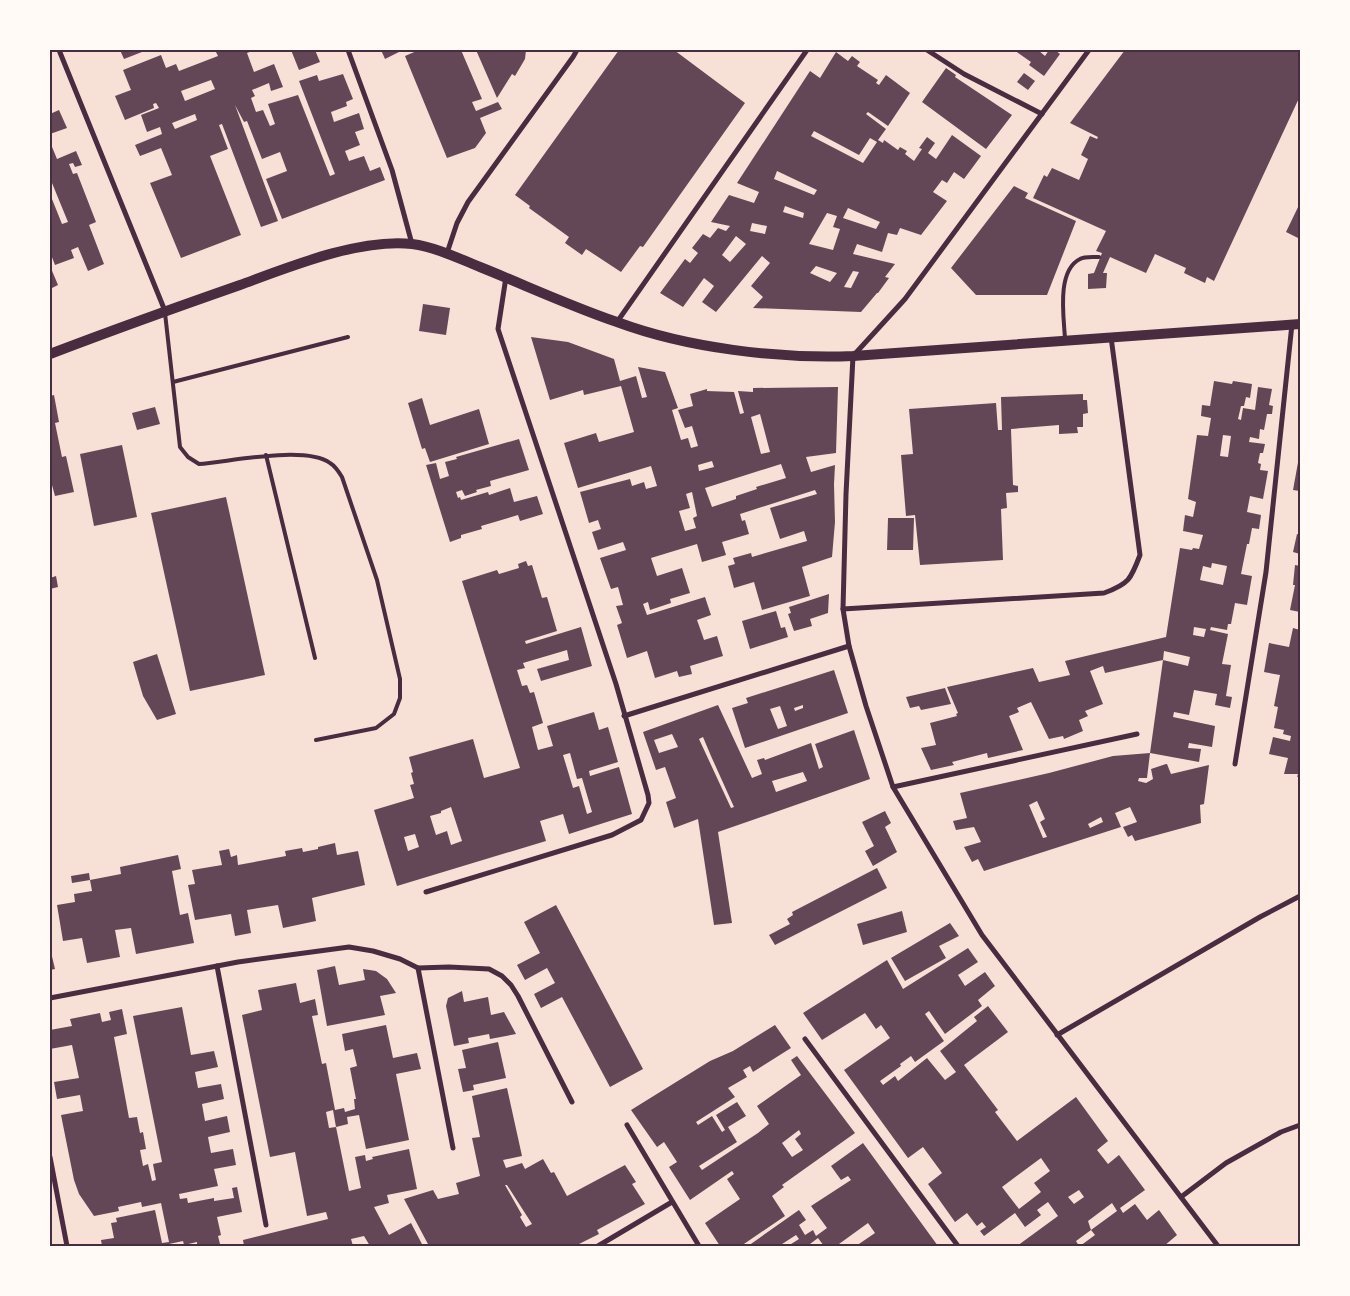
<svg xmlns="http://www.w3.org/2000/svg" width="1350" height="1296" viewBox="0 0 1350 1296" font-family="Arial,sans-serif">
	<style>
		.building { fill: #644757; fill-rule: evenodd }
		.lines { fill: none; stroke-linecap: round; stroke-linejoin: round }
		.service { stroke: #4a2c40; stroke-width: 4 }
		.minor { stroke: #4a2c40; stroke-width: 5 }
		.secondary { stroke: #4a2c40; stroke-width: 10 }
		.neatline { fill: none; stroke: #4a2c40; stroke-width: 2 }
	</style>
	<rect width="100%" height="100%" fill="#f7e1d7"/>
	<g class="building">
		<path d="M 120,50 L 147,50 L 124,59 Z"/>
		<path d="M 215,50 L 255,50 L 247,53 L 254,72 L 274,64 L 283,87 L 271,91 L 269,83 L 252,90 L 255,96 L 251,98 L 256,112 L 263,110 L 270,126 L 275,124 L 268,104 L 298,95 L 330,176 L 335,174 L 299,81 L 317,75 L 319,81 L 343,74 L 353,99 L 346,102 L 347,106 L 331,112 L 334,122 L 359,113 L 364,129 L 355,132 L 360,145 L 345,151 L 349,161 L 364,156 L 370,171 L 380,167 L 385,180 L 282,219 L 266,179 L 287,171 L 280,152 L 262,159 L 247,121 L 244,122 L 235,105 L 278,221 L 261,227 L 222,124 L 219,125 L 228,149 L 210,156 L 241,235 L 181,258 L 150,183 L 172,175 L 161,148 L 140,156 L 135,145 L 162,134 L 160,127 L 147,132 L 141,115 L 159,108 L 156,103 L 153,104 L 154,108 L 125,120 L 115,96 L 131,90 L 123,70 L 161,55 L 166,68 L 176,64 L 179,71 L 218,56 ZM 211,80 L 215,89 L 185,101 L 181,91 ZM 195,114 L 197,120 L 175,129 L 172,123 Z"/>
		<path d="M 291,50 L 315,50 L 320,62 L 299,70 Z"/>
		<path d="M 381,50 L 403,50 L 385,59 Z"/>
		<path d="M 419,50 L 461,50 L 482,99 L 472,102 L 476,111 L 498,102 L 502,109 L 480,118 L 486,133 L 475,148 L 447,158 L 405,56 Z"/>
		<path d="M 476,50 L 526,50 L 525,59 L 515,76 L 512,74 L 497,98 Z"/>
		<path d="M 619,50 L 674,50 L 745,103 L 643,247 L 640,246 L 621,272 L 586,249 L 582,255 L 565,243 L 569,237 L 529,208 L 530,206 L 515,195 Z"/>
		<path d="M 1014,50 L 1038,50 L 1045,56 L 1049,50 L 1055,50 L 1060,54 L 1044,76 L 1029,65 L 1031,62 Z"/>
		<path d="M 1125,50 L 1300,50 L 1300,96 L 1214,281 L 1207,277 L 1205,283 L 1184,273 L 1186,268 L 1155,254 L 1146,273 L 1110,257 L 1103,273 L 1107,273 L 1106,288 L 1088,289 L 1088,274 L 1094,273 L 1102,253 L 1096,251 L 1106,231 L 1033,198 L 1044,175 L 1047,177 L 1052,168 L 1079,180 L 1088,159 L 1081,155 L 1090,136 L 1097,139 L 1098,137 L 1070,123 Z"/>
		<path d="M 836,52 L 848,61 L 852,56 L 860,62 L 857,66 L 878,80 L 876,83 L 879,85 L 886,75 L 910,93 L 888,126 L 868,112 L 866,114 L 886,129 L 878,140 L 883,143 L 884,140 L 898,150 L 900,147 L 907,151 L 905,154 L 914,161 L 922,149 L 919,148 L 927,137 L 935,143 L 928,153 L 936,159 L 952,135 L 981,156 L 964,179 L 954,172 L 947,183 L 942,180 L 933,192 L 947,201 L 921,235 L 900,228 L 897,235 L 888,233 L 882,252 L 857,244 L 853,254 L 895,264 L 885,277 L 889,278 L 878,293 L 877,293 L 861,312 L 753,308 L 763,297 L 751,286 L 770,263 L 762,256 L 716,312 L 702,302 L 714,286 L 704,278 L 683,307 L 660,293 L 685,259 L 690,263 L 698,253 L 692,248 L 703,234 L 710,238 L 718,228 L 726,231 L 730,226 L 711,222 L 729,195 L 754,203 L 759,192 L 737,183 L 810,71 L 820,78 ZM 814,131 L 859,155 L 870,138 L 877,142 L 863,163 L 811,136 ZM 777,171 L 817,190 L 814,195 L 774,179 ZM 785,206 L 804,213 L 803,218 L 783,212 ZM 848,208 L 880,222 L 876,229 L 843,218 ZM 827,213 L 837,216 L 833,227 L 840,229 L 833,250 L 809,244 ZM 752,223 L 767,226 L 765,234 L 750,231 ZM 736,236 L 746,244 L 730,262 L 722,255 ZM 816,266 L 837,273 L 830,282 L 810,273 ZM 853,271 L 859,272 L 851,288 L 844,287 Z"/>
		<path d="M 946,68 L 956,75 L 955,77 L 1012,115 L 986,149 L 922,102 Z"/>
		<path d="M 1024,73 L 1035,81 L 1028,90 L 1017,82 Z"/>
		<path d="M 59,110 L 67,128 L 50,134 L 50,114 Z"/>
		<path d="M 50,142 L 57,159 L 76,151 L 82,165 L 75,167 L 73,163 L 69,164 L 73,174 L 77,173 L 96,222 L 89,225 L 104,264 L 88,271 L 78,247 L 71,250 L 74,258 L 55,265 L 50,252 L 50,194 L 62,224 L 68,222 L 52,183 L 50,184 Z"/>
		<path d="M 1014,186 L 1028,193 L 1025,198 L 1076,221 L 1047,295 L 976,295 L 951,268 Z"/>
		<path d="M 1300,203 L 1300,239 L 1286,232 Z"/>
		<path d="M 50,266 L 58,285 L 50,289 Z"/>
		<path d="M 423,304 L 450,308 L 446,335 L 419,331 Z"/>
		<path d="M 531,337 L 568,342 L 614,359 L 620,381 L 636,376 L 642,398 L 647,397 L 638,367 L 665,372 L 678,408 L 672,410 L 681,440 L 688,438 L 691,448 L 698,446 L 692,426 L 685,428 L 678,410 L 693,406 L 690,394 L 707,389 L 707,391 L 734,392 L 740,414 L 744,413 L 738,391 L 753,392 L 753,388 L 838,387 L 836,453 L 806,457 L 811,472 L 835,465 L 834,484 L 835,522 L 832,557 L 802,567 L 810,596 L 762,610 L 754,582 L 734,588 L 728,566 L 735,564 L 733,558 L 751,553 L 752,557 L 807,541 L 804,531 L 780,539 L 770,508 L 817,494 L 815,490 L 740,514 L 742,521 L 745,520 L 749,534 L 722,542 L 726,555 L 702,562 L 697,544 L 651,558 L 657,576 L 682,568 L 690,593 L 670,599 L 671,603 L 650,610 L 648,602 L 643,604 L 647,615 L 705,597 L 711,615 L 697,620 L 702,634 L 704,640 L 717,636 L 723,656 L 690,666 L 692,674 L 679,677 L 677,671 L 655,678 L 647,651 L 627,658 L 617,625 L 622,623 L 616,606 L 623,605 L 618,587 L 611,589 L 600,558 L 626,550 L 623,542 L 598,550 L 592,532 L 601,529 L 598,520 L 589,523 L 580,492 L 630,479 L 632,486 L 644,482 L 646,489 L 657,486 L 651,466 L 578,488 L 564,443 L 596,433 L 599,442 L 634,432 L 621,386 L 584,395 L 583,390 L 550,400 ZM 760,414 L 770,452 L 761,454 L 751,417 ZM 712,461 L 714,467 L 699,471 L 698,465 ZM 781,464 L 786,478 L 756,487 L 757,489 L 736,496 L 736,499 L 712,507 L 705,488 ZM 692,492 L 697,516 L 693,518 L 696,528 L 685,531 L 679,511 L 690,508 L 686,494 Z"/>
		<path d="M 1214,381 L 1232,384 L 1233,381 L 1252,384 L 1250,398 L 1246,397 L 1244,406 L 1241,406 L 1238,419 L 1241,420 L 1243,408 L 1255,410 L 1258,387 L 1272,389 L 1269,405 L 1273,406 L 1272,414 L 1267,414 L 1264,430 L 1260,429 L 1259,439 L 1250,437 L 1249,442 L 1265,444 L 1263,453 L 1260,453 L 1258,463 L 1261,464 L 1260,470 L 1268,471 L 1263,499 L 1250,496 L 1247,512 L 1261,515 L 1259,529 L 1252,528 L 1249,544 L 1247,544 L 1241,574 L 1252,576 L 1247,605 L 1235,603 L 1231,624 L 1228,624 L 1227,630 L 1211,627 L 1210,630 L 1228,634 L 1222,664 L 1231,665 L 1226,696 L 1232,697 L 1230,708 L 1215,705 L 1217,694 L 1194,690 L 1189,715 L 1174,712 L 1173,717 L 1215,726 L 1212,747 L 1189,743 L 1188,748 L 1201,749 L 1199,762 L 1150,753 L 1163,660 L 1188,666 L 1190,657 L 1164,651 L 1163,660 L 1105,673 L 1103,666 L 1090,671 L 1103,704 L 1085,711 L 1088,716 L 1079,720 L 1083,731 L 1064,739 L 1063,736 L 1049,739 L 1031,702 L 1017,708 L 1019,712 L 1009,716 L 1023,750 L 988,758 L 987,753 L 952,762 L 954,765 L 931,770 L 921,748 L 936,745 L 930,723 L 957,716 L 956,714 L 958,713 L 947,687 L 1033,668 L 1039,682 L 1070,675 L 1065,661 L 1166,637 L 1180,548 L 1192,550 L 1193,548 L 1199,549 L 1203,535 L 1183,531 L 1185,515 L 1193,517 L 1196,502 L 1188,499 L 1197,435 L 1208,436 L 1211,418 L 1201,416 L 1202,405 L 1210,406 ZM 1223,435 L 1231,436 L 1228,457 L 1220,456 ZM 1212,563 L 1227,566 L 1223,585 L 1200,580 L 1203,566 L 1211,568 ZM 1194,627 L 1206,629 L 1204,637 L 1193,635 Z"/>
		<path d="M 1083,394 L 1083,400 L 1087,400 L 1088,413 L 1083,414 L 1083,427 L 1077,427 L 1078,433 L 1059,434 L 1059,425 L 1011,429 L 1013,485 L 1018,486 L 1018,492 L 1006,493 L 1007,508 L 1001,509 L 1003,560 L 920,565 L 915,515 L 906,516 L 901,455 L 913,454 L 909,409 L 996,403 L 998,430 L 1002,430 L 1001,397 Z"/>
		<path d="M 54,395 L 59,422 L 55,423 L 62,457 L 66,456 L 74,492 L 55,496 L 52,485 L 50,485 L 50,396 Z"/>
		<path d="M 422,398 L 430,425 L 479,409 L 489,444 L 430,462 L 425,448 L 422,449 L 408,403 Z"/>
		<path d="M 155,407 L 160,424 L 137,430 L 132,413 Z"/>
		<path d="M 519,439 L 529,470 L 490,481 L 491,486 L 476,490 L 477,492 L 465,496 L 462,490 L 456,492 L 458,498 L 460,497 L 461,500 L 488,492 L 489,495 L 510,488 L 514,502 L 537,496 L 543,514 L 520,521 L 518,515 L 481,526 L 482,529 L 461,535 L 461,538 L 450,542 L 426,465 L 436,463 L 440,479 L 449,476 L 445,462 L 457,459 L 456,457 Z"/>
		<path d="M 122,445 L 137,517 L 94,526 L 80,454 Z"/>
		<path d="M 1299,457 L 1300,457 L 1300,491 L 1293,490 Z"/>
		<path d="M 226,497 L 265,675 L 190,691 L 151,513 Z"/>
		<path d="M 888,518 L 914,518 L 913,550 L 887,550 Z"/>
		<path d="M 1297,534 L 1300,535 L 1300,554 L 1293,552 Z"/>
		<path d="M 526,561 L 528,566 L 532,565 L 542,598 L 547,597 L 557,631 L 525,641 L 526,644 L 581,627 L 592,666 L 541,681 L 537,669 L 569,660 L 567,650 L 523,663 L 525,668 L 517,670 L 522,686 L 527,685 L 530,693 L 534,692 L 543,723 L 532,727 L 538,750 L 553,746 L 547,726 L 594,712 L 599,730 L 608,727 L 618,762 L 589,771 L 590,776 L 619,767 L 632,814 L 569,834 L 563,814 L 540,821 L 546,841 L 397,886 L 374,810 L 414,798 L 410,785 L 414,784 L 411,773 L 413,772 L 409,757 L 473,739 L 484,778 L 520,768 L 462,581 L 497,570 L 499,574 L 519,568 L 518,564 ZM 570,753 L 577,779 L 582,778 L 592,812 L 587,814 L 579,786 L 573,788 L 563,755 ZM 451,807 L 462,841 L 451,845 L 447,831 L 436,835 L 430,816 L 441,813 L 441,811 ZM 415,834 L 419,847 L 408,851 L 404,837 Z"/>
		<path d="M 1295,565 L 1300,566 L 1300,612 L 1290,610 L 1295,585 L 1293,585 Z"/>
		<path d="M 56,576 L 58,587 L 50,589 L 50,578 Z"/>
		<path d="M 829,594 L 828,613 L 810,619 L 812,626 L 794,631 L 788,614 L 791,613 L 789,607 Z"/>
		<path d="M 776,611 L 781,628 L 785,627 L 788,637 L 750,649 L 742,621 Z"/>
		<path d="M 1293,628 L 1300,630 L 1300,776 L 1297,777 L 1298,774 L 1284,774 L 1288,758 L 1269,754 L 1273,737 L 1290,741 L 1291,736 L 1283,734 L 1284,730 L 1274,728 L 1278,707 L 1274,706 L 1280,675 L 1264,672 L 1269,643 L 1289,647 Z"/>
		<path d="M 157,654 L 176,714 L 157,720 L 143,696 L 133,662 Z"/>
		<path d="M 834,670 L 848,713 L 745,748 L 732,708 L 748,703 L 746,698 ZM 803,705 L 803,708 L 795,711 L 794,708 ZM 780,706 L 787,726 L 778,729 L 770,709 Z"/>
		<path d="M 945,688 L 951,704 L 921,710 L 919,706 L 910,708 L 906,697 Z"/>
		<path d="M 718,705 L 752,778 L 762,774 L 757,760 L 764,758 L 765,760 L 811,743 L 819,769 L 823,767 L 815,744 L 854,730 L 870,779 L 718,832 L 732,923 L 714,925 L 698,819 L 674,828 L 666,802 L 676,798 L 665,767 L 656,770 L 643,732 ZM 672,734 L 678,747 L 659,753 L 654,740 ZM 703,737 L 711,756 L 734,807 L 731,808 L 699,739 ZM 803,772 L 807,781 L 776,792 L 772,781 Z"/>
		<path d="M 1150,753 L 1147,778 L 1139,778 L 1138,781 L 1146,783 L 1153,779 L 1151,769 L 1166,764 L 1167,764 L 1171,774 L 1209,765 L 1204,804 L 1200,805 L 1201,823 L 1135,841 L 1132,835 L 1128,837 L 1123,827 L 1137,822 L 1130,807 L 1115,813 L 1121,827 L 984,871 L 978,859 L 972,862 L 964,847 L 981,842 L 974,827 L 956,830 L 953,821 L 967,818 L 960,793 L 1049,773 L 1113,756 ZM 1037,801 L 1045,819 L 1040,822 L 1047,837 L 1043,838 L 1029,805 ZM 1101,817 L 1103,822 L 1090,828 L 1088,824 Z"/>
		<path d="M 885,811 L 891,823 L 885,827 L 897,852 L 873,866 L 865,851 L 874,846 L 862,822 Z"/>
		<path d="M 335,843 L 337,855 L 358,851 L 365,885 L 312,898 L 316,921 L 283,928 L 278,905 L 247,910 L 251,933 L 235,936 L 231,914 L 195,920 L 188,885 L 195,884 L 192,870 L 222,865 L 219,851 L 229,849 L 231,857 L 237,855 L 238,865 L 286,856 L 285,851 L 302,848 L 303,852 L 318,849 L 318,847 Z"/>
		<path d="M 178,855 L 181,869 L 172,871 L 180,915 L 188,913 L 194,943 L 136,954 L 131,928 L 115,930 L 120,957 L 87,963 L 82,938 L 63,941 L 57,905 L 75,902 L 74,894 L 92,891 L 90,880 L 121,874 L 120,867 Z"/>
		<path d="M 877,868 L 887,888 L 775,945 L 769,935 L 790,924 L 787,919 L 793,915 L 792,912 Z"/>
		<path d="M 89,873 L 90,880 L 72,883 L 71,876 Z"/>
		<path d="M 556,905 L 643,1069 L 610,1087 L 562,997 L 541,1008 L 534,994 L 555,983 L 547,968 L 525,980 L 517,965 L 540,953 L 524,922 Z"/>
		<path d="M 902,911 L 907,932 L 863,945 L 857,924 Z"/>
		<path d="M 950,923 L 959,936 L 939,946 L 946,958 L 905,981 L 891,958 Z"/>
		<path d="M 50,948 L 55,969 L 50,970 Z"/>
		<path d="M 968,948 L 978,962 L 958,975 L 965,986 L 985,972 L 995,986 L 978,1000 L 982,1006 L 945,1034 L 929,1011 L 925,1014 L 944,1041 L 915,1062 L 911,1056 L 900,1064 L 901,1066 L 880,1081 L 883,1085 L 895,1076 L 898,1081 L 927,1058 L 945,1080 L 956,1072 L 940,1051 L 977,1021 L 974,1017 L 988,1006 L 1008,1032 L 964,1065 L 998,1110 L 995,1112 L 1017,1141 L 1076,1097 L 1108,1141 L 1097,1150 L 1108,1164 L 1119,1155 L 1145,1190 L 1120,1208 L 1123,1213 L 1135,1204 L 1147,1220 L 1159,1210 L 1177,1235 L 1164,1246 L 1080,1246 L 1095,1235 L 1091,1230 L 1117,1211 L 1112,1203 L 1088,1221 L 1091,1230 L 1076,1241 L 1079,1246 L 1017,1246 L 1058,1216 L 1048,1202 L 1037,1210 L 1041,1215 L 1025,1227 L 1015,1213 L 984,1236 L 980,1231 L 986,1227 L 982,1222 L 977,1226 L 967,1213 L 955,1222 L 928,1184 L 942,1173 L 923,1147 L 908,1158 L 844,1070 L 890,1038 L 881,1025 L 876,1029 L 865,1013 L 822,1040 L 803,1013 L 887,960 L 903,989 ZM 1041,1158 L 1050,1171 L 1034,1183 L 1041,1192 L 1019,1209 L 1002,1187 ZM 1079,1190 L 1084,1197 L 1074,1204 L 1068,1197 Z"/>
		<path d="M 335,966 L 339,985 L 365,980 L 363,969 L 376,971 L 387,979 L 396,993 L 380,996 L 385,1015 L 327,1026 L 317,970 Z"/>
		<path d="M 296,983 L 300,1003 L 315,999 L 318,1015 L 312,1016 L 322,1064 L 326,1063 L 335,1110 L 344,1108 L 345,1112 L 355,1109 L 354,1099 L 356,1099 L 350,1068 L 357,1066 L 353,1049 L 345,1051 L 342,1034 L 386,1025 L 393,1058 L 417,1053 L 421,1069 L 396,1074 L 409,1140 L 366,1149 L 359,1115 L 347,1117 L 348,1124 L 336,1127 L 333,1110 L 326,1112 L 329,1128 L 336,1127 L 349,1191 L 361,1188 L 355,1157 L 365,1155 L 366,1161 L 373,1159 L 372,1157 L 409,1149 L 417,1189 L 387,1195 L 389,1203 L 374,1207 L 389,1235 L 411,1223 L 423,1246 L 370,1246 L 364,1236 L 351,1239 L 353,1246 L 244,1246 L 243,1240 L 328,1219 L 326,1212 L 307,1216 L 295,1152 L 270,1157 L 242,1015 L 262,1010 L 258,990 Z"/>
		<path d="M 462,991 L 464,1002 L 488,997 L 491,1015 L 504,1012 L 516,1034 L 490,1039 L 489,1034 L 468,1038 L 469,1043 L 454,1046 L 446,1006 L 448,998 Z"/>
		<path d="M 182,1007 L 191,1055 L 214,1051 L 218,1067 L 195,1072 L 198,1088 L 221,1084 L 224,1099 L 202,1104 L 205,1121 L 227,1116 L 230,1132 L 208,1137 L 211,1153 L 233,1149 L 236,1165 L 214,1169 L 218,1186 L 179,1194 L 180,1199 L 187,1198 L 188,1203 L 214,1198 L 214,1201 L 234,1198 L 232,1188 L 237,1187 L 242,1212 L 217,1217 L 221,1235 L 218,1236 L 220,1244 L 197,1246 L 197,1242 L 184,1245 L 183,1241 L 169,1244 L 170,1246 L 102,1246 L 101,1240 L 114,1238 L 111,1223 L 117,1222 L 116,1218 L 155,1210 L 162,1243 L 169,1242 L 161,1203 L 142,1207 L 141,1202 L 118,1207 L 119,1211 L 94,1216 L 79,1194 L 74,1180 L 61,1115 L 83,1111 L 80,1095 L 57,1099 L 54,1082 L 79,1078 L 72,1045 L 50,1049 L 50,1030 L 72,1026 L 70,1019 L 100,1013 L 102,1022 L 111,1020 L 109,1012 L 122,1009 L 127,1034 L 114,1037 L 129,1118 L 137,1117 L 140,1133 L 143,1132 L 146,1149 L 140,1150 L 143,1166 L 148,1164 L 152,1181 L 156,1180 L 153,1164 L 162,1162 L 133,1016 Z"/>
		<path d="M 775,1025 L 791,1048 L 753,1072 L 750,1066 L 743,1070 L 747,1077 L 728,1088 L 735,1097 L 696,1122 L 698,1125 L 712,1116 L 722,1132 L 725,1130 L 716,1115 L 737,1102 L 746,1116 L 728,1127 L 737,1142 L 699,1166 L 702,1170 L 758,1133 L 769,1124 L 757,1106 L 801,1075 L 791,1060 L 797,1056 L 855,1133 L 782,1185 L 784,1187 L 772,1196 L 785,1216 L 741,1246 L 720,1246 L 705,1223 L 740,1199 L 727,1179 L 734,1174 L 732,1171 L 690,1200 L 669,1167 L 677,1162 L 664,1142 L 657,1147 L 631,1110 L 710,1061 L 733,1051 ZM 799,1130 L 801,1134 L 795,1139 L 803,1150 L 792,1157 L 782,1143 Z"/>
		<path d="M 498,1042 L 506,1078 L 473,1085 L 474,1090 L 463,1092 L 458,1069 L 466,1068 L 462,1050 Z"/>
		<path d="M 507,1088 L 522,1156 L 503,1160 L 506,1168 L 522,1163 L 525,1169 L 543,1159 L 551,1173 L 554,1172 L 567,1196 L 625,1165 L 636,1182 L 632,1184 L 645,1204 L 597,1230 L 599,1234 L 575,1246 L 429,1246 L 404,1199 L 433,1190 L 438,1199 L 459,1194 L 456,1183 L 480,1176 L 472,1138 L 480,1137 L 472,1096 ZM 505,1185 L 507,1185 L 532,1224 L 526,1227 L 520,1217 L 522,1215 Z"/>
		<path d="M 863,1143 L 938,1246 L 907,1246 L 906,1244 L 903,1246 L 856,1246 L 875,1233 L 868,1223 L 839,1244 L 840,1246 L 824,1246 L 818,1238 L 810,1244 L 812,1246 L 788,1246 L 799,1239 L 796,1235 L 779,1246 L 748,1246 L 799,1210 L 806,1220 L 799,1225 L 805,1235 L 813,1230 L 816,1236 L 827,1228 L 811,1206 L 851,1180 L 848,1176 L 841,1180 L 831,1166 Z"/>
	</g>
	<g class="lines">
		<g class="service">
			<path d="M 165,313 L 180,447 L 188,457 L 199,464 C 229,462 305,445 330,463 C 335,466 339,472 342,477 L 377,580 L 400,679 L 400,698 L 394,714 L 376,728 L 316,740"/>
			<path d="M 1065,339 C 1064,318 1056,271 1080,259 C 1085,256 1093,257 1099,257"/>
			<path d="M 173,382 L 348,337"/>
			<path d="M 266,455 L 315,658"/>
		</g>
		<g class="minor">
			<path d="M 59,50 L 165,311"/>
			<path d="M 348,50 L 392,170 L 412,244"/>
			<path d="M 927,50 L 964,74 L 1042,114"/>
			<path d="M 1089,50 L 905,299 L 853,356 L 846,494 L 843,609 L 849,646 L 866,706 L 893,787 L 982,935 L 1218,1246"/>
			<path d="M 447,253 L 457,223 L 468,202 L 573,57 L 577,50"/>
			<path d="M 617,322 L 807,50"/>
			<path d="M 843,609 L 1104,593 C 1129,584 1131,579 1140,555 L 1111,337"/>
			<path d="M 624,716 L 849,646"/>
			<path d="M 1235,764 L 1266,572 L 1292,324"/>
			<path d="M 893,787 L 1137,734"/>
			<path d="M 426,892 L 612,835 L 641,820 L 649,803 L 648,795 L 616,684 L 498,329 L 506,277"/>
			<path d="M 217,966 L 266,1225"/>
			<path d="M 418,968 L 453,1148"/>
			<path d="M 50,998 L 238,962 L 349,947 L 373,951 L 400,959 L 418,968 L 449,967 L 489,969 L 502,976 L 511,985 L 518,996 L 572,1102"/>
			<path d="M 1057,1035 L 1260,917 L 1300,896"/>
			<path d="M 805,1039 L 958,1246"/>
			<path d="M 627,1125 L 699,1246"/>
			<path d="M 50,1157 L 67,1246"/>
			<path d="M 1181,1197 L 1226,1163 L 1281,1132 L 1300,1125"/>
			<path d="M 598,1246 L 672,1202"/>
		</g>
		<path class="secondary" d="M 50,354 C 113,330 177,307 240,285 C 289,267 360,238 412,244 C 435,247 458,258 480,267 C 525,285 570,306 617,322 C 687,348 778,359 853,356 L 1300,324"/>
	</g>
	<rect width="1350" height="1296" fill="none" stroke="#fffaf5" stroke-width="102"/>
	<rect x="51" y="51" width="1248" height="1194" class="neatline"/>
</svg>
